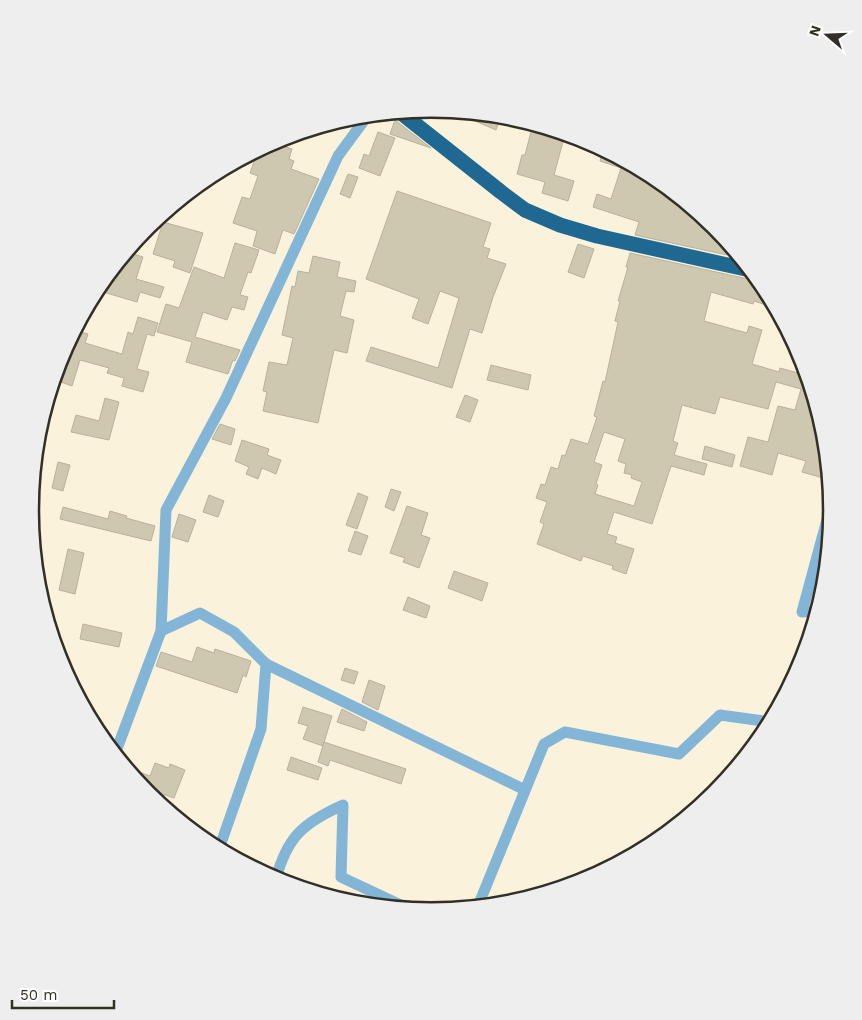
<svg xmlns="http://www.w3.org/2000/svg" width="862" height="1020" viewBox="0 0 862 1020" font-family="'Work Sans',sans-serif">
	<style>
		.building { fill: #cfc8b1; stroke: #b8b19b; fill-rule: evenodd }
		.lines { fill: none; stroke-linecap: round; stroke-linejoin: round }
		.street { stroke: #83b5d7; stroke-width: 11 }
		.highway { stroke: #1f6891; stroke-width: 15 }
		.rim { fill: none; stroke: #322f26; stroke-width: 2.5 }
	</style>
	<rect width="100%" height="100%" fill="#faf2db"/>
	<g class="building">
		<path d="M 460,112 L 492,115 L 501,116 L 496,130 L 459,114 Z"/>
		<path d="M 395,120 L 431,148 L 390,134 Z"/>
		<path d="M 533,124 L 565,134 L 554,175 L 574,181 L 568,201 L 542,193 L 545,182 L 517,174 L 522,155 L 525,155 Z"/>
		<path d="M 378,132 L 395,138 L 380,176 L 359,168 L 364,154 L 369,156 Z"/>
		<path d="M 272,142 L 292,149 L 289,159 L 294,161 L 291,169 L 319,179 L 294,234 L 283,230 L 275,254 L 253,246 L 257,231 L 233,223 L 242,197 L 250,199 L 258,176 L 250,173 L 258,150 Z"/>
		<path d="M 603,150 L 654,177 L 715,227 L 730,245 L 727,255 L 635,235 L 639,222 L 593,207 L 597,194 L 611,199 L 621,168 L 600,161 Z"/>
		<path d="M 348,174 L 358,177 L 350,198 L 340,194 Z"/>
		<path d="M 397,191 L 491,223 L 483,247 L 490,249 L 487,258 L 506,264 L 493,297 L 482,333 L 470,329 L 452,388 L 366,361 L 371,347 L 438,368 L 459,298 L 440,291 L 428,324 L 412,318 L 419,299 L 366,279 Z"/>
		<path d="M 163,222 L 203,233 L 190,273 L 173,267 L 175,261 L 153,254 Z"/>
		<path d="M 235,243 L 259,250 L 251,273 L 248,272 L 240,295 L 248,297 L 244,310 L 232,307 L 227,320 L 203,312 L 195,337 L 240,350 L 235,361 L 233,360 L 228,374 L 186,362 L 192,342 L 157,332 L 166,304 L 179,308 L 194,267 L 224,278 Z"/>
		<path d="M 578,244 L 594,249 L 584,278 L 568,272 Z"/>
		<path d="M 127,252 L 143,257 L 136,279 L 164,287 L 160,298 L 140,292 L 137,302 L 103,292 L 107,279 L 116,281 L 124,256 Z"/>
		<path d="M 630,253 L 748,279 L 756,277 L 765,287 L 775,308 L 754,301 L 753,304 L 711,292 L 704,321 L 747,333 L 749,326 L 762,330 L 752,364 L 779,372 L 780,368 L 798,373 L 802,359 L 822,425 L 818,441 L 825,443 L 827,462 L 823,478 L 802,472 L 806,461 L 778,453 L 772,475 L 740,466 L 748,437 L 768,442 L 778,406 L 795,410 L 801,389 L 776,382 L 768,409 L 720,397 L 715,414 L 682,405 L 673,441 L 678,443 L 674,455 L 707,464 L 704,475 L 671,466 L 652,524 L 614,512 L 607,534 L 617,537 L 615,543 L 634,549 L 626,574 L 612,569 L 613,566 L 583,556 L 581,561 L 537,544 L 544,524 L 540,522 L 547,502 L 536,498 L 541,484 L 545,485 L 551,467 L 558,469 L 562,455 L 565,456 L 571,439 L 588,444 L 597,417 L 594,416 L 603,381 L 605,382 L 618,322 L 615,321 L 620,301 L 618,301 L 628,267 L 626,267 ZM 604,432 L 625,439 L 618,461 L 626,464 L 624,473 L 632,475 L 631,478 L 642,482 L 634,506 L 595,494 L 598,485 L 596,484 L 602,465 L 594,462 Z"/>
		<path d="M 313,256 L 340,262 L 337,277 L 356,281 L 354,292 L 346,291 L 340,316 L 354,320 L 347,353 L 334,350 L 318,423 L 263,411 L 267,392 L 263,391 L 269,362 L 287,365 L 293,338 L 282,335 L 292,286 L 295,287 L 298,271 L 309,273 Z"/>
		<path d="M 138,317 L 158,323 L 154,336 L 147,334 L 137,369 L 149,372 L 143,392 L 122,386 L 124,378 L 107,373 L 109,368 L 80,360 L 72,386 L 61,382 L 77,331 L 88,334 L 85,343 L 122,354 L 128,332 L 133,334 Z"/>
		<path d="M 491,365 L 531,375 L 528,390 L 487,380 Z"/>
		<path d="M 465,395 L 478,400 L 470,422 L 456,417 Z"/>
		<path d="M 105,398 L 119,402 L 109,440 L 71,432 L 76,415 L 99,421 Z"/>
		<path d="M 220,424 L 235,429 L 231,445 L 212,439 Z"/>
		<path d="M 242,440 L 269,449 L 267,455 L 281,460 L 276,474 L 262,468 L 258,479 L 246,474 L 249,467 L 235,461 Z"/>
		<path d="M 705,446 L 735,455 L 732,467 L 702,459 Z"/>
		<path d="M 58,462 L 70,465 L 63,491 L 52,488 Z"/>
		<path d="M 391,489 L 401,492 L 394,511 L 385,507 Z"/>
		<path d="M 358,493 L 368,497 L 357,529 L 346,525 Z"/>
		<path d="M 209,495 L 224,501 L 218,517 L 203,512 Z"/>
		<path d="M 407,506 L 428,513 L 421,535 L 430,538 L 419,568 L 403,562 L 405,558 L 390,553 Z"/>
		<path d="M 63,507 L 108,519 L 110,511 L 127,516 L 126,518 L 155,526 L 151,541 L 60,519 Z"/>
		<path d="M 179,514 L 196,520 L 188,542 L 172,537 Z"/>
		<path d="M 355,531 L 368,536 L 361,555 L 348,551 Z"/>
		<path d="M 68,549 L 84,553 L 75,594 L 59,590 Z"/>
		<path d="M 454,571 L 488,583 L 482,601 L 448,588 Z"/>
		<path d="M 408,597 L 430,606 L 426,618 L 403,610 Z"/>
		<path d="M 83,624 L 122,633 L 119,647 L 80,639 Z"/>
		<path d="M 197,647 L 214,653 L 215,649 L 251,661 L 246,677 L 243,675 L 237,693 L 156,666 L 161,652 L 192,662 Z"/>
		<path d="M 345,668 L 358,672 L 354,684 L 341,680 Z"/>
		<path d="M 369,680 L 385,686 L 378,710 L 362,702 Z"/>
		<path d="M 303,707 L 332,716 L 323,746 L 303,739 L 308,726 L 298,723 Z"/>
		<path d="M 342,709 L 367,722 L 364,731 L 337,722 Z"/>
		<path d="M 324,742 L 406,769 L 401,784 L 330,760 L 328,766 L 318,762 Z"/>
		<path d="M 291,757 L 322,768 L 318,780 L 287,770 Z"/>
		<path d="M 155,763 L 169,768 L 170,764 L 185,770 L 174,798 L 142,787 L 126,767 L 150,776 Z"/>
	</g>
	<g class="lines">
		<g class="street">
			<path d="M 817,611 L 802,612 L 831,505"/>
			<path d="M 161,631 L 200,613 L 234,632 L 266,664 L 261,729 L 219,849"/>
			<path d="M 266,664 L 525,790"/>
			<path d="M 115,754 L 161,631 L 166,510 L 226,398 L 338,156 L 368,115"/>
			<path d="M 276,879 C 287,837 303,823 343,805 L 341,877 L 409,909"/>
			<path d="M 478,906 L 544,744 L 565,732 L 679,754 L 720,715 L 770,722"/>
		</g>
		<path class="highway" d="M 400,112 L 501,192 L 525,210 L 560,225 L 597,236 L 750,270"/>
	</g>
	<path d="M0 0H862V1020H0ZM39 510a392 392 0 1 1 784 0a392 392 0 1 1-784 0Z" fill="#efeeee" fill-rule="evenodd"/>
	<path class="rim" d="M39 510a392 392 0 1 1 784 0a392 392 0 1 1-784 0Z"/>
	<g transform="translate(827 35) rotate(289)" stroke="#ffffff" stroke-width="4" paint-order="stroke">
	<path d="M0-4L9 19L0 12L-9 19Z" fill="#322f26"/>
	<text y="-8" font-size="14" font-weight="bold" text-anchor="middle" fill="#322f26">N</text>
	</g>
	<path d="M12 1000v8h102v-8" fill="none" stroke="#322f26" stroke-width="2.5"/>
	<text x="20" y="1000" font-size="15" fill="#322f26" stroke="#ffffff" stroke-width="4" paint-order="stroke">50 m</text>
</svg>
